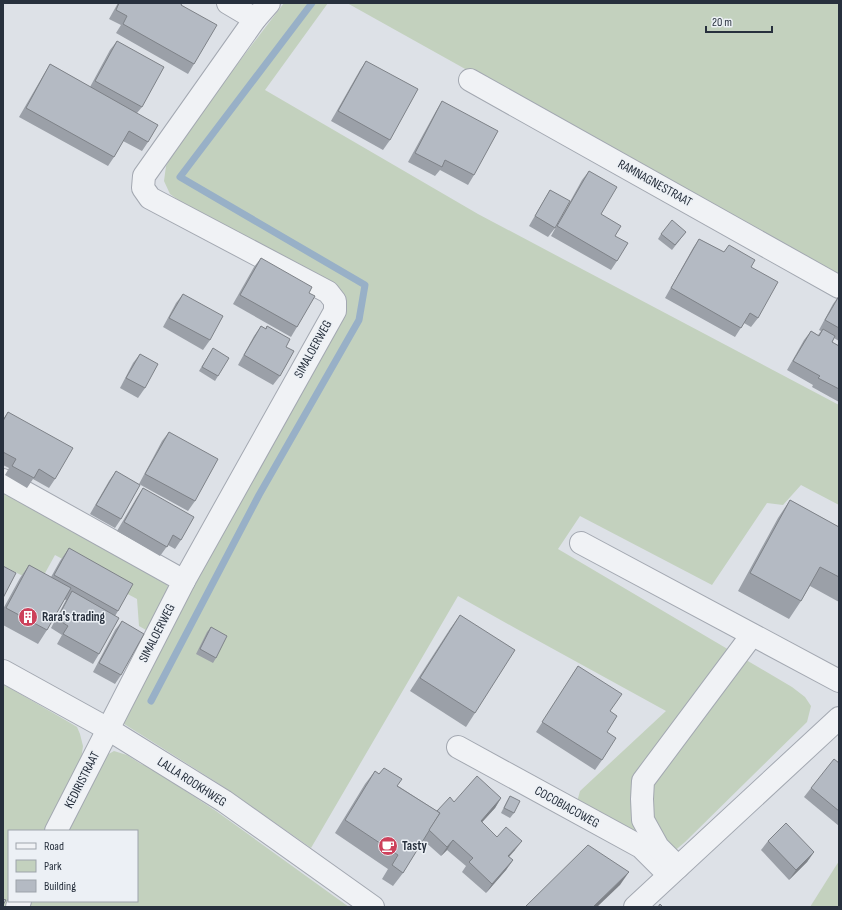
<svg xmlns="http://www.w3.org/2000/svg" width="842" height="910" viewBox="0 0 842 910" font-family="'Sofia Sans Condensed',sans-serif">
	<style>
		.green { fill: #c3d1be }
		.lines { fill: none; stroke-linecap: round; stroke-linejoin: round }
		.stream { stroke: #98b0c7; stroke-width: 7 }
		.minor-casing { stroke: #a3a8b1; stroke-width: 24 }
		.minor { stroke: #f0f2f5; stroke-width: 22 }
		.wall { fill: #9ba0a8 }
		.shaded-wall { fill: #7e8288 }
		.building { fill: #b4bac3; stroke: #7e8288 }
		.labels { text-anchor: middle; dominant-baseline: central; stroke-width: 3; stroke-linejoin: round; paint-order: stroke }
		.street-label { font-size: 13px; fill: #27303d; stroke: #ecf0f5 }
		.poi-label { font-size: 13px; font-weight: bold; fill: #27303d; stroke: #ecf0f5; text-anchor: start }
	</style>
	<rect width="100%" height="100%" fill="#dde1e7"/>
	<g class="green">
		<path d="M 284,3 L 328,3 L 265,90 L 478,214 L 839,405 L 839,505 L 801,485 L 783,505 L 767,503 L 712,585 L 580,516 L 558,549 L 792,687 L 805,697 L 811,706 L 807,722 L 685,842 L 672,853 L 577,802 L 580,791 L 666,711 L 515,628 L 458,596 L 311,848 L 224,787 L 121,722 L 185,593 L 344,309 L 185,205 L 170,194 L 164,181 L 166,166 L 175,149 L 232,71 Z"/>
		<path d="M 347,3 L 839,3 L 839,278 Z"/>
		<path d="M 3,491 L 166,579 L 169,592 L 152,630 L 146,630 L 139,626 L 137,599 L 55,555 L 39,584 L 3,566 Z"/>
		<path d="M 3,684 L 67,721 L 77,727 L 80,734 L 83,746 L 81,760 L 49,831 L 9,831 L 10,907 L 3,907 Z"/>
		<path d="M 114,751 L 127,755 L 141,764 L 149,767 L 216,811 L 349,907 L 26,907 L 29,901 L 137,901 L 137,831 L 66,831 L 105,756 Z"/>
		<path d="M 839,861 L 839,907 L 810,907 Z"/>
	</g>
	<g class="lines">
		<path class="stream" d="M 151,701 L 259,495 L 359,320 L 365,285 L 180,177 L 312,3"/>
		<g class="minor-casing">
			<g id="minor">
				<path d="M 228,3 L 255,19"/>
				<path d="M 470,80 L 839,287"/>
				<path d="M 3,480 L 184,581"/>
				<path d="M 581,543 L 839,681"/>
				<path d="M 3,671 L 108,729 L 224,801 L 373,907"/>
				<path d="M 458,747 L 641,847 L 661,867"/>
				<path d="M 56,831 L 184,581 L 335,311 L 335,301 L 328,292 L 150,198 L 143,188 L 144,176 L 255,19 L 269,3"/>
				<path d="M 678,867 L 658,847 L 643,820 L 642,799 L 643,781 L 752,635"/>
				<path d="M 17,907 L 20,901"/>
				<path d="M 635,907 L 839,718"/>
			</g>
		</g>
		<use href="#minor" class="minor"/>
	</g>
	<g class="wall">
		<path d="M 118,3 L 182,3 L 181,5 L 194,64 L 188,74 L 116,33 L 121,25 L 109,19 Z"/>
		<path d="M 117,41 L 142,107 L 137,113 L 148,142 L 142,151 L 123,141 L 114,157 L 108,166 L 19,117 L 44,74 L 50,64 L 90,87 L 110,50 Z"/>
		<path d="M 366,61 L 390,140 L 383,150 L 331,121 L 360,70 Z"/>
		<path d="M 442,101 L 474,175 L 468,185 L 440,170 L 435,176 L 408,162 L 436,111 Z"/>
		<path d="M 589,171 L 601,214 L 615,236 L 617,261 L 611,270 L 551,236 L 582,180 Z"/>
		<path d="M 550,190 L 555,228 L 548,237 L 529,226 L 544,200 Z"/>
		<path d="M 686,232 L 672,250 L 658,239 L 661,234 Z"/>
		<path d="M 699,239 L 724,252 L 729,245 L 751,267 L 758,318 L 751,327 L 744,323 L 735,337 L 665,298 L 693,248 Z"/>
		<path d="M 261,258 L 309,293 L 297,327 L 291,337 L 233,304 L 254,267 Z"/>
		<path d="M 183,294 L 210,340 L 203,350 L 163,327 L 176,303 Z"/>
		<path d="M 839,296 L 839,341 L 834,338 L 832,342 L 839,346 L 839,402 L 812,387 L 813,385 L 787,370 L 804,340 L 811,331 L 818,335 L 821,331 L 819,330 L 833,304 Z"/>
		<path d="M 261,326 L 265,329 L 267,326 L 286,347 L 280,376 L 273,385 L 238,365 L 254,336 Z"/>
		<path d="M 213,348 L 218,376 L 215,381 L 199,371 Z"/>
		<path d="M 140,354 L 145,388 L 138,398 L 120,388 L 133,363 Z"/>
		<path d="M 8,412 L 55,479 L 49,488 L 33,479 L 27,488 L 5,475 L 9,468 L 3,465 L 3,419 Z"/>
		<path d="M 169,432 L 195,501 L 188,511 L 139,484 L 162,441 Z"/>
		<path d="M 116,471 L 121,519 L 115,528 L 90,514 L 109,481 Z"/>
		<path d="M 143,488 L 181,540 L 175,549 L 168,545 L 160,556 L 117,531 L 137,497 Z"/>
		<path d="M 790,500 L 839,527 L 839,602 L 810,586 L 801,601 L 789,619 L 738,591 L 778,518 Z"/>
		<path d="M 69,548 L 118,611 L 115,616 L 99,654 L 93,664 L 57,644 L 62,635 L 51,628 L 66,600 L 64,599 L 47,630 L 38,644 L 3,625 L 3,609 L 20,578 L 29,565 L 51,577 L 60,561 Z"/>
		<path d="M 460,615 L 475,713 L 466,727 L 410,691 L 450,629 Z"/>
		<path d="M 122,621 L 121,675 L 115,684 L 93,672 L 115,630 Z"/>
		<path d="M 211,627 L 216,658 L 213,663 L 196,654 L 207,632 Z"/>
		<path d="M 578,666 L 610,711 L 602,760 L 595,770 L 536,732 Z"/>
		<path d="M 839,763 L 839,826 L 804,797 L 811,788 Z"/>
		<path d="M 375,771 L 437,811 L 454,802 L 501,798 L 495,808 L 482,822 L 497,837 L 515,850 L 509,857 L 513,860 L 506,870 L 486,893 L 462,872 L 466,866 L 447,850 L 441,856 L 423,840 L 403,873 L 393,886 L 382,879 L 388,869 L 335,833 L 365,784 Z"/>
		<path d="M 510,796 L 514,813 L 510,818 L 501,813 L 507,801 Z"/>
		<path d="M 768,841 L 814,852 L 807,862 L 789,880 L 761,850 Z"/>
	</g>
	<g class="shaded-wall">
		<path d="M 501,798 L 495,808 L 474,831 L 481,821 Z"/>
		<path d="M 453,840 L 447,850 L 441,856 L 447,847 Z"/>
		<path d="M 522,841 L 515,850 L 501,865 L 508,856 Z"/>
		<path d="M 814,852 L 807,862 L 789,880 L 796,870 Z"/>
		<path d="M 513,860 L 506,870 L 486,893 L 492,884 Z"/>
		<path d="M 629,872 L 620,885 L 597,907 L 593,907 Z"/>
	</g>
	<g class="building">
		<path d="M 119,3 L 182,3 L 181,5 L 217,25 L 194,64 L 123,24 L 127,16 L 116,10 Z"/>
		<path d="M 117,41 L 164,67 L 142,107 L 95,81 Z"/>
		<path d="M 366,61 L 418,89 L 390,140 L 338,111 Z"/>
		<path d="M 50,64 L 158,125 L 148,142 L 129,131 L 114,157 L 26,108 Z"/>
		<path d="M 442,101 L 498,131 L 474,175 L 445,160 L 442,167 L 415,153 Z"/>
		<path d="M 589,171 L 617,187 L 601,214 L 621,226 L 615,236 L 628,243 L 617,261 L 557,226 Z"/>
		<path d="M 550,190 L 570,201 L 555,228 L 535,216 Z"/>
		<path d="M 672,220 L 686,232 L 675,245 L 661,234 Z"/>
		<path d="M 699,239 L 724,252 L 729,245 L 755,260 L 751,267 L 778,282 L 758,318 L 750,313 L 741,328 L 671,288 Z"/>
		<path d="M 261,258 L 312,287 L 309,293 L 315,296 L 297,327 L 240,295 Z"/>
		<path d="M 183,294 L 223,316 L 210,340 L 169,318 Z"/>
		<path d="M 839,296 L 839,328 L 825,320 Z"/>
		<path d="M 261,326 L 266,329 L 267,326 L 290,339 L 286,347 L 294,351 L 280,376 L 244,355 Z"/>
		<path d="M 823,329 L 835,336 L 832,342 L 839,346 L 839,389 L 818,378 L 820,376 L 793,361 L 811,331 L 819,336 Z"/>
		<path d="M 213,348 L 229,358 L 218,376 L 202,367 Z"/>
		<path d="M 140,354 L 158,364 L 145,388 L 126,378 Z"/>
		<path d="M 8,412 L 73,448 L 55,479 L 39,469 L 34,478 L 12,466 L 16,459 L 3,452 L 3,421 Z"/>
		<path d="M 169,432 L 218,459 L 195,501 L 145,474 Z"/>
		<path d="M 116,471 L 140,485 L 121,519 L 96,505 Z"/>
		<path d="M 143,488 L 194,517 L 181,540 L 173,535 L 167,547 L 124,522 Z"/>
		<path d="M 790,500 L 839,527 L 839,577 L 820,567 L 801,601 L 750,573 Z"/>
		<path d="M 69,548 L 133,584 L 118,611 L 54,575 Z"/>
		<path d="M 29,565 L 71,588 L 47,630 L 6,608 Z"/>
		<path d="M 3,566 L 16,573 L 3,598 Z"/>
		<path d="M 72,591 L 119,618 L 99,654 L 63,634 L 68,626 L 57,619 Z"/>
		<path d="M 460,615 L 515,650 L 475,713 L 420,678 Z"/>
		<path d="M 122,621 L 144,634 L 121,675 L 99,663 Z"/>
		<path d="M 211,627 L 227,636 L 216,658 L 200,649 Z"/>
		<path d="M 578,666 L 622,694 L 610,711 L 617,716 L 607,732 L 616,738 L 602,760 L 542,722 Z"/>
		<path d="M 834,759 L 839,763 L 839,811 L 811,788 Z"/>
		<path d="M 384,768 L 402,779 L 397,786 L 440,813 L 403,873 L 392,865 L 398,855 L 345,820 L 375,771 L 379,774 Z"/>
		<path d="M 477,776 L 501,798 L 481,821 L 497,837 L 506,827 L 522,841 L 508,856 L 513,860 L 492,884 L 469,862 L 473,858 L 453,840 L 447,847 L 429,830 L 440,813 L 437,811 L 450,797 L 454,802 Z"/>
		<path d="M 510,796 L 520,801 L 514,813 L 504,808 Z"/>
		<path d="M 786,823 L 814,852 L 796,870 L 768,841 Z"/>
		<path d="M 588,845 L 629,872 L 593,907 L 525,907 Z"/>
		<path d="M 3,899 L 6,900 L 3,905 Z"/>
		<path d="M 660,904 L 663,907 L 658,907 Z"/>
	</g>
	<defs>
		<g id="building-disc" transform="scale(1)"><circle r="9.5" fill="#cd415b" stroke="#ecf0f5"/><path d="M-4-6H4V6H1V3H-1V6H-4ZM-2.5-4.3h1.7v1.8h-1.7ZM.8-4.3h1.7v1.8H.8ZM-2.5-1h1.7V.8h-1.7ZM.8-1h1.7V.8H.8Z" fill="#fff"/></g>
		<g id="cafe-disc" transform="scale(1)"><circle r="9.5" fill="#cd415b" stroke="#ecf0f5"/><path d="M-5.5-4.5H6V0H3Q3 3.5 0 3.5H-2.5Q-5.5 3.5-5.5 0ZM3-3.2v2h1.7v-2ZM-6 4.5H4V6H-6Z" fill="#fff"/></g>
	</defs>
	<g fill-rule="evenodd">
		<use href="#building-disc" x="28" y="617"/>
		<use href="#cafe-disc" x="388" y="846"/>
	</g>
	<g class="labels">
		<g class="street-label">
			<text transform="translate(655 183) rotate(29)">RAMNAGNESTRAAT</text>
			<text transform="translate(313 349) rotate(-61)">SIMALOERWEG</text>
			<text transform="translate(157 633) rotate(-63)">SIMALOERWEG</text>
			<text transform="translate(82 780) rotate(-63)">KEDIRISTRAAT</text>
			<text transform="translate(192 782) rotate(33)">LALLA ROOKHWEG</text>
			<text transform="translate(567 807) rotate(29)">COCOBIACOWEG</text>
		</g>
		<g class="poi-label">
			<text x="42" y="617">Rara's trading</text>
			<text x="402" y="846">Tasty</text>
		</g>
	</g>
	<rect width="842" height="910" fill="none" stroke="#27303d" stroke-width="8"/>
	<rect x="8" y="830" width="130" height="72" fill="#ecf0f5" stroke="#9da3ab"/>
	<rect x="16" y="843" width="20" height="6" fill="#f0f2f5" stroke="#9da3ab"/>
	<text x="44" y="850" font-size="12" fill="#27303d">Road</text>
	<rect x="16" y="860" width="20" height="12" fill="#c3d1be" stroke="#9da3ab"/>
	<text x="44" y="870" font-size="12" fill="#27303d">Park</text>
	<rect x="16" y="880" width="20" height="12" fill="#b4bac3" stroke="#9da3ab"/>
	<text x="44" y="890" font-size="12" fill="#27303d">Building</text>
	<path d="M706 26v6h66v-6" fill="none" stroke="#27303d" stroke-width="2"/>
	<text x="712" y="26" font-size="12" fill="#27303d" stroke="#ecf0f5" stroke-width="3" paint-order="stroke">20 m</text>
</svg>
